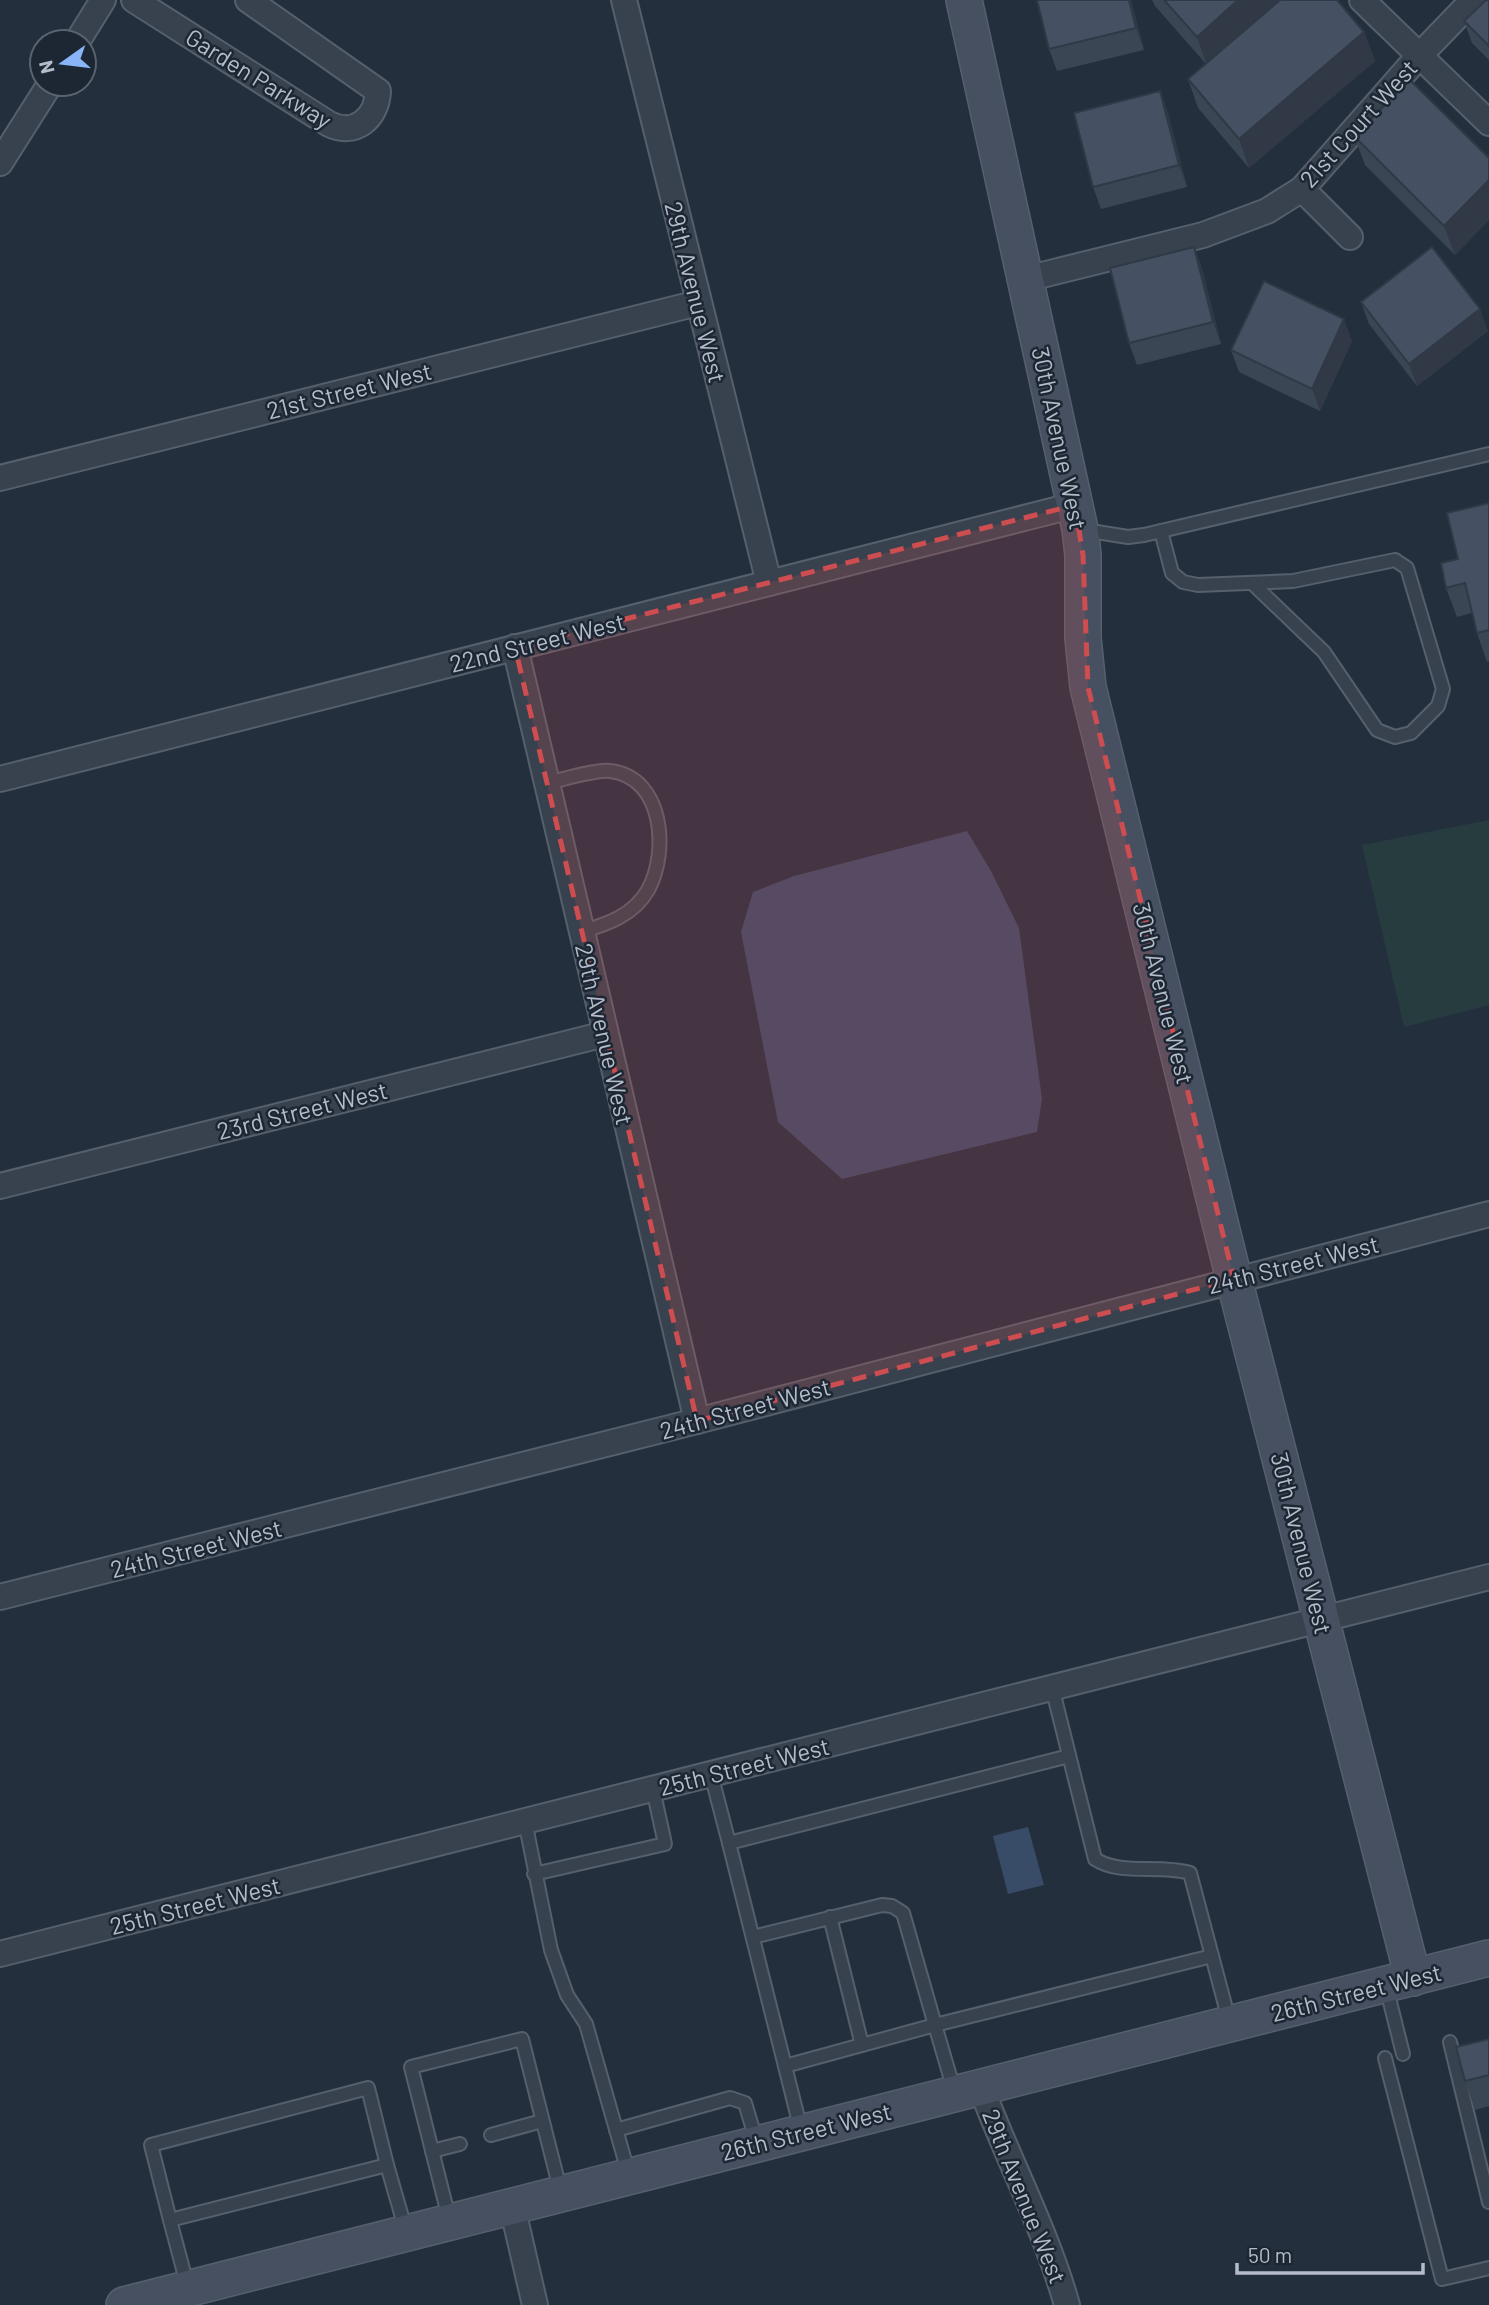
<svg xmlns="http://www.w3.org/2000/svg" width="1489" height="2305" viewBox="0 0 1489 2305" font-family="Barlow,sans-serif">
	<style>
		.green { fill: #263c3f }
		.water { fill: #394c67 }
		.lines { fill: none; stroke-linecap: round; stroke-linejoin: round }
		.lane-casing { stroke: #565f6c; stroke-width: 16 }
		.street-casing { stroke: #565f6c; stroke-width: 28 }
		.secondary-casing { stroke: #565f6c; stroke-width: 38 }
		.lane { stroke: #38414e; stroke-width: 12 }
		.street { stroke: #38414e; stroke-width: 24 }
		.secondary { stroke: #465061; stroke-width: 35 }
		.wall { fill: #3b4654 }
		.shaded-wall { fill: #303945 }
		.building { fill: #455162; stroke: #303945; stroke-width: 2 }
		.marked { fill: #ce4d50; fill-opacity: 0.2; stroke: #ce4d50; stroke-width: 5; stroke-dasharray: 14 9; stroke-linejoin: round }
		.labels { text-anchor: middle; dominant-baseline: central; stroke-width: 5; stroke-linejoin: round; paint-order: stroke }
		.street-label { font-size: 24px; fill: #b4bcc9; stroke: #1d2633 }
	</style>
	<rect width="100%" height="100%" fill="#242f3e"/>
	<path class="green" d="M 1489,820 L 1489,1005 L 1404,1027 L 1362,845 Z"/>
	<g class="water">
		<path d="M 967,831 L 991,871 L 1019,928 L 1042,1099 L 1037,1132 L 842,1179 L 778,1122 L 741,932 L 753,892 L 794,876 Z"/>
		<path d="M 1028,1827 L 1044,1885 L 1008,1894 L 993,1836 Z"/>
	</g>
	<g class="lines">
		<g class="lane-casing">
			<g id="lane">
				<path d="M 1084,530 L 1128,537 L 1144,535 L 1489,454"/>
				<path d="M 1161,531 L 1172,573 L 1183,582 L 1198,585 L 1293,581 L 1395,560 L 1407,568 L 1443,689 L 1438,706 L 1411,733 L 1395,737 L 1377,730 L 1324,652 L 1252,583"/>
				<path d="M 547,783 C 561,780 597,769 610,771 C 664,777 669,852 648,890 C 633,916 607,924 581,932"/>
				<path d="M 1052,1687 L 1095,1859 C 1121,1876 1159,1864 1190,1873 L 1229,2020"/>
				<path d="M 711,1774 L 729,1843"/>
				<path d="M 525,1821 L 551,1950 L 567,1995 L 586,2024 L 629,2175"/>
				<path d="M 534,1874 L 665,1844 L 653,1789"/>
				<path d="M 830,1917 L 862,2045"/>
				<path d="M 753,1937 L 882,1905 L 892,1906 L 903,1913 L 935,2025 L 1212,1956"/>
				<path d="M 1386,1986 L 1403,2054"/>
				<path d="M 1450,2042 L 1489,2202"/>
				<path d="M 1385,2058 L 1442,2279 L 1489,2268"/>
				<path d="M 785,2066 L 935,2025 L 954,2090"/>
				<path d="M 616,2130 L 730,2098 L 745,2103 L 757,2143"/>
				<path d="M 801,2130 L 729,1843 L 1069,1756"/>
				<path d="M 491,2135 L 542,2121"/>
				<path d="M 432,2151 L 460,2144"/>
				<path d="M 170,2220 L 151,2145 L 368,2088 L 387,2165"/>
				<path d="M 450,2222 L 411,2067 L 522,2039 L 561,2193"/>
				<path d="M 188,2288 L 170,2220 L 387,2165 L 406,2231"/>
			</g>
		</g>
		<g class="street-casing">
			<g id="street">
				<path d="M 134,0 L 329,124 C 355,137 377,118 378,91 L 248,0"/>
				<path d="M 624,0 L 769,583"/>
				<path d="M 1362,0 L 1489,123"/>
				<path d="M 77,42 L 103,0"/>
				<path d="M 0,163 L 50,84"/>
				<path d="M 1302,189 L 1350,237"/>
				<path d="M 1026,279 L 1203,235 L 1267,211 L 1302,189 L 1419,56 L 1473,0"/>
				<path d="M 0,478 L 698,303"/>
				<path d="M 515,647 L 697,1421"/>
				<path d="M 0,779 L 1075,505"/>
				<path d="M 0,1186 L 605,1034"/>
				<path d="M 0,1597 L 697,1421 L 1489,1214"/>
				<path d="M 0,1954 L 1489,1577"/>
				<path d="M 981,2087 C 1008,2160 1046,2230 1067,2305"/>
				<path d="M 512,2206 L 535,2305"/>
			</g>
		</g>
		<g class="secondary-casing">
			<g id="secondary">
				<path d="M 964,0 L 1080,529 L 1083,555 L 1083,638 L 1088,687 L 1234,1279 L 1413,1978"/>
				<path d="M 124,2305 L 1489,1958"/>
			</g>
		</g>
		<use href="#lane" class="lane"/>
		<use href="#street" class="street"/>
		<use href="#secondary" class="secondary"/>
	</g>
	<g class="wall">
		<path d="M 1131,0 L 1144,50 L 1057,71 L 1049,49 Z"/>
		<path d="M 1152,0 L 1337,0 L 1364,32 L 1375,61 L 1249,168 L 1198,108 L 1188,79 L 1206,64 L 1155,6 Z"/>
		<path d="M 1489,0 L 1489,60 L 1472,43 L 1464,21 Z"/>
		<path d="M 1160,91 L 1168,113 L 1187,187 L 1101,209 L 1093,187 Z"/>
		<path d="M 1354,136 L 1489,158 L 1489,220 L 1455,255 L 1365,165 Z"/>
		<path d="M 1194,247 L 1202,269 L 1221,344 L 1137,365 L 1129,343 Z"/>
		<path d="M 1361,302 L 1488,331 L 1417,386 L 1369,324 Z"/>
		<path d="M 1352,341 L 1320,411 L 1239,372 L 1231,350 Z"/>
		<path d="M 1489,503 L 1489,661 L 1487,662 L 1477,633 L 1472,613 L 1457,617 L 1446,588 L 1458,559 Z"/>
		<path d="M 1489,2039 L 1489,2106 L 1475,2110 L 1465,2081 Z"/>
	</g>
	<g class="shaded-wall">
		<path d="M 1129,0 L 1131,0 L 1144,50 L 1136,28 Z"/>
		<path d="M 1238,0 L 1281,0 L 1207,66 L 1197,37 Z"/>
		<path d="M 1364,32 L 1375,61 L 1249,168 L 1239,139 Z"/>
		<path d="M 1160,91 L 1168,113 L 1187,187 L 1179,165 Z"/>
		<path d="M 1489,180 L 1489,220 L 1455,255 L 1444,226 Z"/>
		<path d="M 1194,247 L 1202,269 L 1221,344 L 1213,322 Z"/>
		<path d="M 1480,309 L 1488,331 L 1417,386 L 1409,364 Z"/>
		<path d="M 1344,319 L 1352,341 L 1320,411 L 1312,389 Z"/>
	</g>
	<g class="building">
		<path d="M 1037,0 L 1129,0 L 1136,28 L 1049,49 Z"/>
		<path d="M 1164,0 L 1238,0 L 1197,37 Z"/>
		<path d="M 1280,0 L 1337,0 L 1364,32 L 1239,139 L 1188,79 Z"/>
		<path d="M 1486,0 L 1489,0 L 1489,46 L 1464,21 Z"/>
		<path d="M 1410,80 L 1489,158 L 1489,180 L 1444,226 L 1354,136 Z"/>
		<path d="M 1160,91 L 1179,165 L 1093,187 L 1074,113 Z"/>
		<path d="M 1194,247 L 1213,322 L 1129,343 L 1110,268 Z"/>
		<path d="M 1432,247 L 1480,309 L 1409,364 L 1361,302 Z"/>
		<path d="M 1264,281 L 1344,319 L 1312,389 L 1231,350 Z"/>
		<path d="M 1489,503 L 1489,630 L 1477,633 L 1465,583 L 1446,588 L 1441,563 L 1458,559 L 1447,513 Z"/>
		<path d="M 1489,2039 L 1489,2075 L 1465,2081 L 1456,2047 Z"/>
	</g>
	<path class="marked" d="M 1075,505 L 1083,555 L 1088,687 L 1234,1279 L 697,1421 L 515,647 Z"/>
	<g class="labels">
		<g class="street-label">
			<text transform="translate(259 78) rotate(32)">Garden Parkway</text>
			<text transform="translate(1358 123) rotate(-48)">21st Court West</text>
			<text transform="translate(696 292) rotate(76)">29th Avenue West</text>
			<text transform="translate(349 390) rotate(-14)">21st Street West</text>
			<text transform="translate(1060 438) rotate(78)">30th Avenue West</text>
			<text transform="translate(537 642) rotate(-14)">22nd Street West</text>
			<text transform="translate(1164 993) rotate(76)">30th Avenue West</text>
			<text transform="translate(605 1034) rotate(77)">29th Avenue West</text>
			<text transform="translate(302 1110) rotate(-14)">23rd Street West</text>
			<text transform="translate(1293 1264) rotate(-14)">24th Street West</text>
			<text transform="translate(745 1408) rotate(-15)">24th Street West</text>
			<text transform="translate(1302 1543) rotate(76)">30th Avenue West</text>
			<text transform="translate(196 1548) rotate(-14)">24th Street West</text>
			<text transform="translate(744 1766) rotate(-14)">25th Street West</text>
			<text transform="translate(195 1905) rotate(-14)">25th Street West</text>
			<text transform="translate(1356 1992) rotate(-14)">26th Street West</text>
			<text transform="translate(806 2131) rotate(-14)">26th Street West</text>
			<text transform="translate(1025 2196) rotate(68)">29th Avenue West</text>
		</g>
	</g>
	<g transform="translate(63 63) rotate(256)"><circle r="33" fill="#1d2633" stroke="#59626f" stroke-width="2"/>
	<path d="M0-5L12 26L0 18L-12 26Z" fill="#8ab4f8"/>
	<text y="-10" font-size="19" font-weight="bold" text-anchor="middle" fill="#b4bcc9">N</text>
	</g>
	<path d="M1237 2263v10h186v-10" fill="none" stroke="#b4bcc9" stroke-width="3.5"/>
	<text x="1248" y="2263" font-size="21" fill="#b4bcc9" stroke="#1d2633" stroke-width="5" paint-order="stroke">50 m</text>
</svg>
